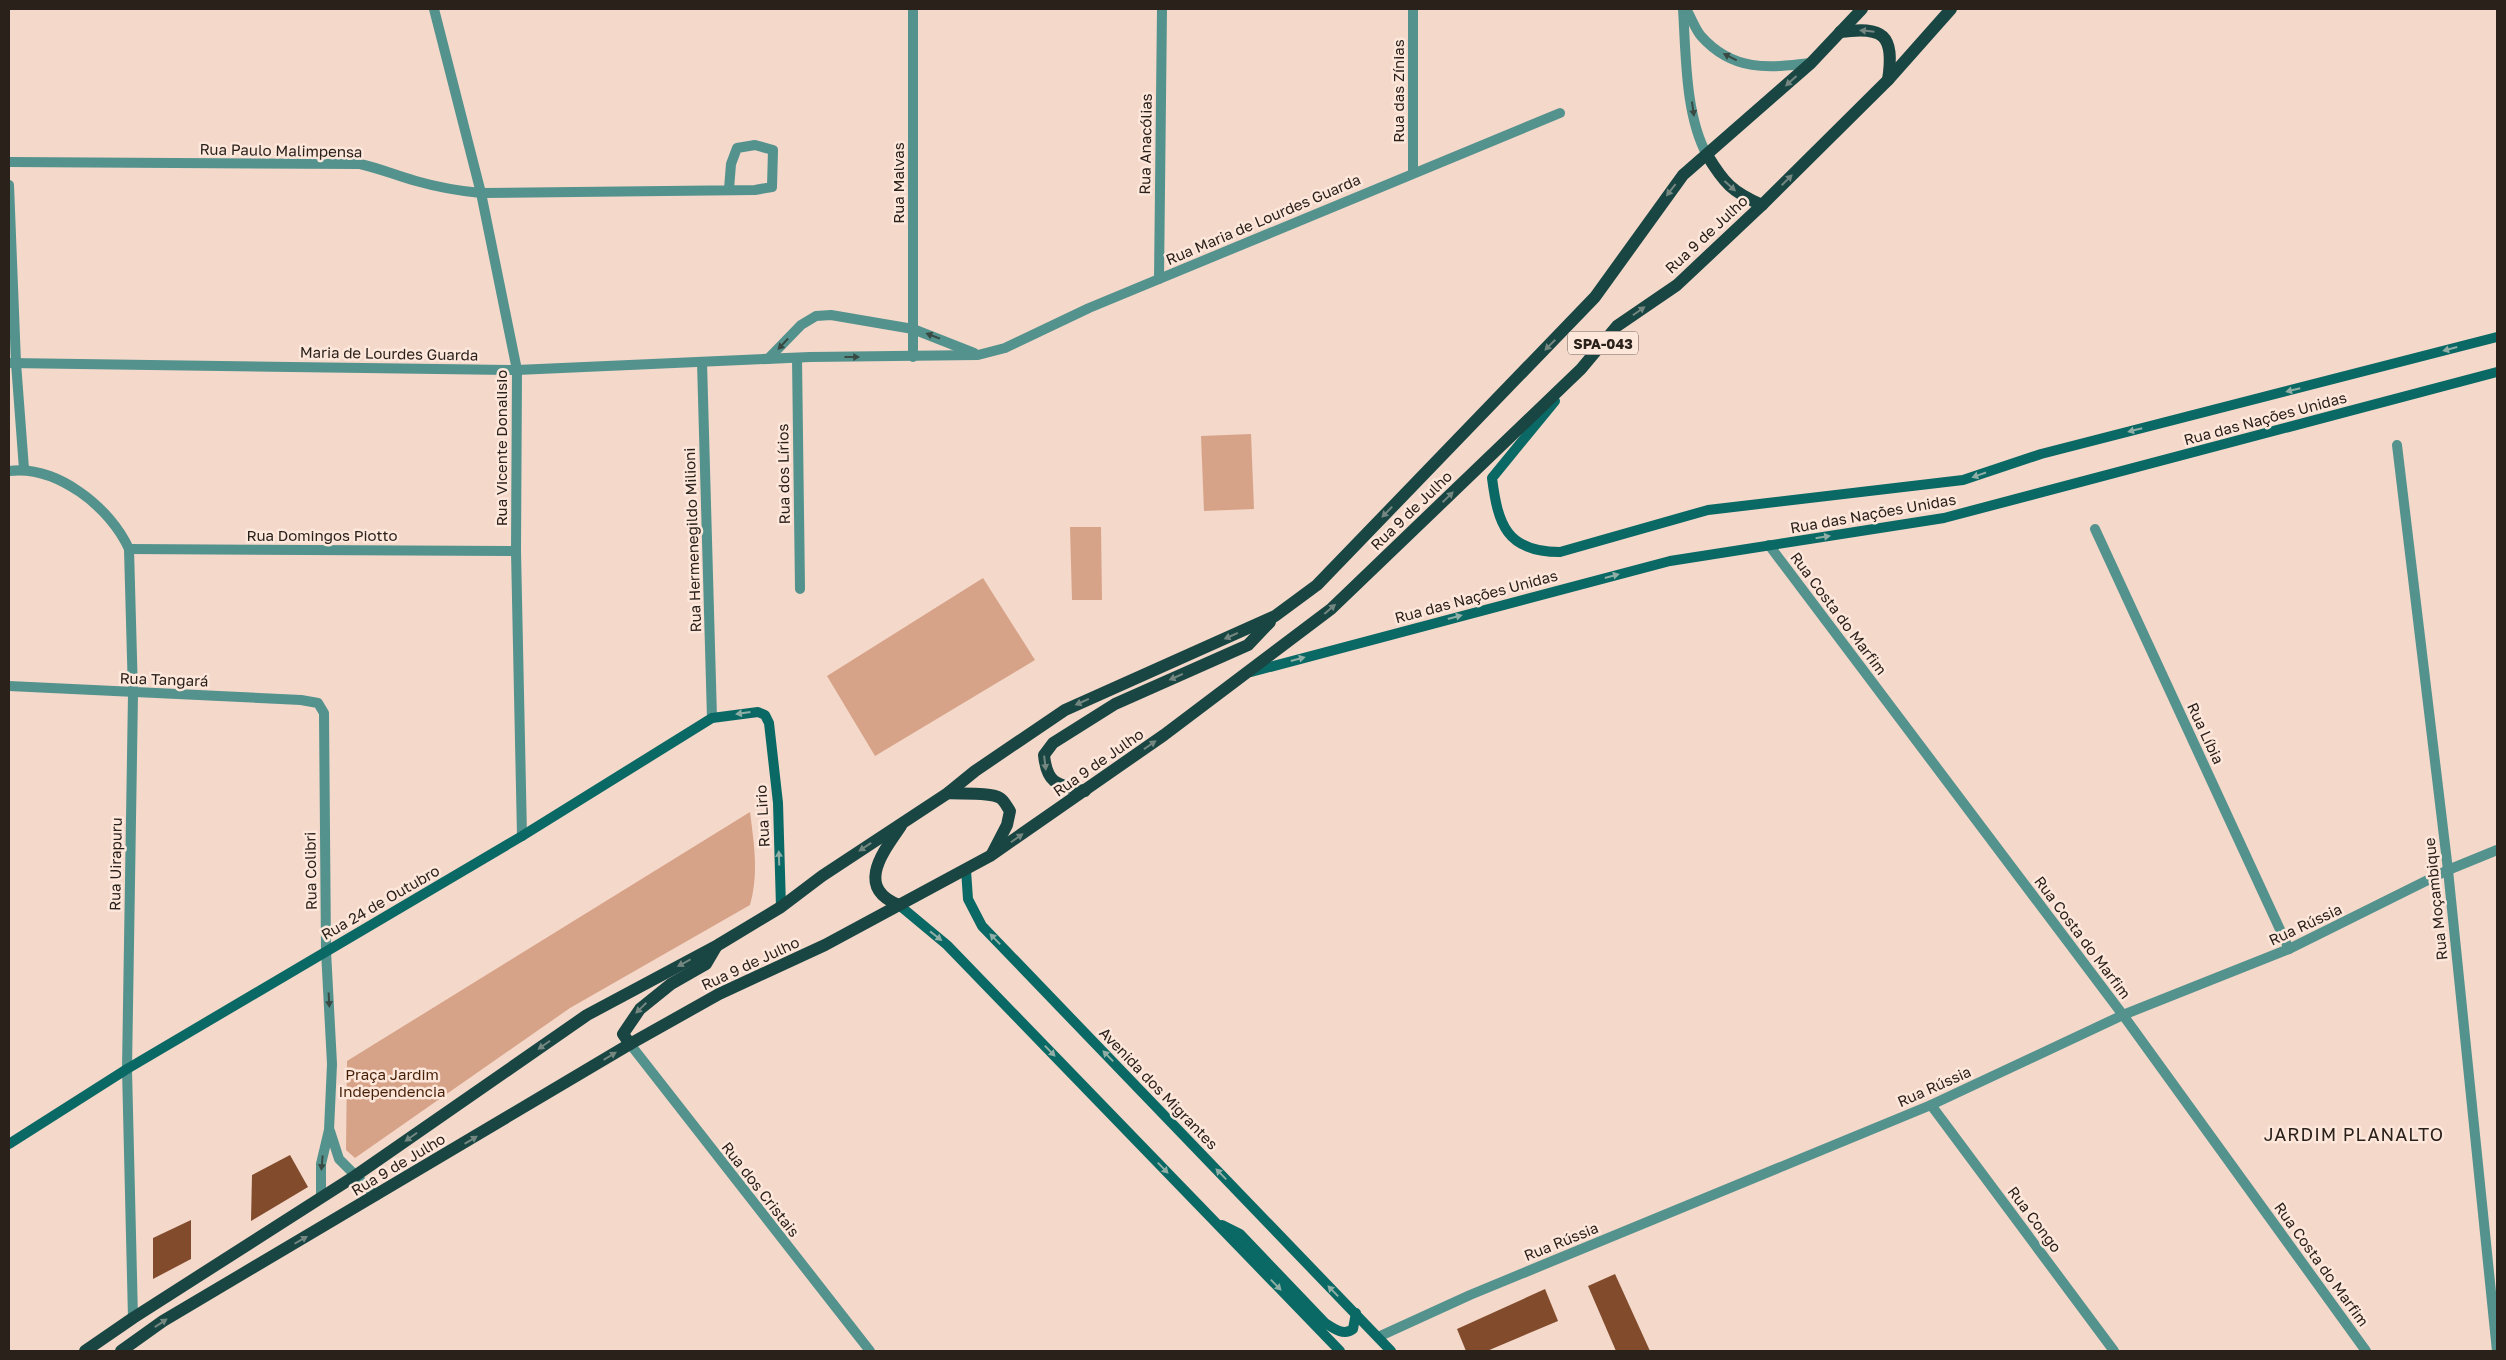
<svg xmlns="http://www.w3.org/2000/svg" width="2506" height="1360" viewBox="0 0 2506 1360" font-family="'Golos Text',sans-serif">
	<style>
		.green { fill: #d7a388 }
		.building { fill: #814b2c }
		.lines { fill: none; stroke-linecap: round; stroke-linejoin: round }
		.street { stroke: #53928d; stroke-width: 10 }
		.secondary { stroke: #0a6964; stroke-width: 10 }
		.primary { stroke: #194643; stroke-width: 12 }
		.oneway { fill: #748680 }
		.oneway2 { fill: #394943 }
		.oneway3 { fill: #90aea5 }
		.labels { text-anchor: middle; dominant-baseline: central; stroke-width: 5; stroke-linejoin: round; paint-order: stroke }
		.shield { fill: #fde7db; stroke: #6a5c55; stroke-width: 1 }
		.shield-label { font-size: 14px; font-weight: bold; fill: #2b211b }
		.street-label { font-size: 15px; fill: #2b211b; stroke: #fde7db }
		.park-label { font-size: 15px; fill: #461f06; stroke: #fde7db }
		.quarter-label { font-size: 18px; letter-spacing: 1px; fill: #2b211b; stroke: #fde7db }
	</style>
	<rect width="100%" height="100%" fill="#f4d8ca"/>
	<g class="green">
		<path d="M 1251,434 L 1254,509 L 1204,511 L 1201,436 Z"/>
		<path d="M 1070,527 L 1101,527 L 1102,600 L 1072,600 Z"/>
		<path d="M 983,578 L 1035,660 L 875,756 L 827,676 Z"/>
		<path d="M 750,812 C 754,844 759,873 750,905 L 570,1008 L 355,1158 L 346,1150 L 347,1061 Z"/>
	</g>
	<g class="building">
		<path d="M 290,1155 L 308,1187 L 251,1221 L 252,1175 Z"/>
		<path d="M 191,1220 L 191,1259 L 153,1279 L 153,1238 Z"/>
		<path d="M 1615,1274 L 1650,1351 L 1616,1351 L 1588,1286 Z"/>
		<path d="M 1545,1289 L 1558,1321 L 1487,1351 L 1466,1351 L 1457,1329 Z"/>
	</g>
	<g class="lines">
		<g class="street">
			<path d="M 434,9 L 481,193 L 517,370 L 516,551 L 522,836"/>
			<path d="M 913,9 L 913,357"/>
			<path d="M 1413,9 L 1413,172"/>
			<path d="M 1683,9 C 1686,54 1685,115 1707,155"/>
			<path d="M 1686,9 C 1691,17 1695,29 1701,36 C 1733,72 1768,68 1811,63"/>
			<path d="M 9,162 L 360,164 C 379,168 397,176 416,181 C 437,187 459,191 481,193 L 755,190 L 772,187 L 773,150 L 755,145 L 737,148 L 731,164 L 729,189"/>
			<path d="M 9,185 L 16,363 L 24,469"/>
			<path d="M 1159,279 L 1162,9"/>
			<path d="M 797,358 L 800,589"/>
			<path d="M 768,359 L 801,325 L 816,316 L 831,315 L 913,329 L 974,353"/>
			<path d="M 702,362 L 712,718"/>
			<path d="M 9,363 L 517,370 L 810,357 L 978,355 L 1005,348 L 1089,308 L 1560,113"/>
			<path d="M 2397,445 L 2448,870 L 2497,1351"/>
			<path d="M 9,471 C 57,465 110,507 129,549 L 133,694 L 127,1069 L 133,1318"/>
			<path d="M 2095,529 L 2289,949"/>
			<path d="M 1769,545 L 2123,1015 L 2366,1351"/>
			<path d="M 129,549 L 516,551"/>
			<path d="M 9,686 L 301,700 L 318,703 L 324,713 L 326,951 L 332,1064 L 329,1130 L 321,1164 L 321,1197"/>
			<path d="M 630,1044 L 870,1351"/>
			<path d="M 1931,1105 L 2114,1351"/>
			<path d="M 330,1131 L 339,1159 L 376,1196"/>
			<path d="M 1378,1337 L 1470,1295 L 1931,1105 L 2123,1015 L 2289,949 L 2448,870 L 2497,850"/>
		</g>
		<g class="secondary">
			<path d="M 1555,401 L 1492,478 C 1498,524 1506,552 1560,552 L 1708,510 L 1963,480 L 2041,454 L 2497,337"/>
			<path d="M 1251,672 L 1670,561 L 1944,518 L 2497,372"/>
			<path d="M 966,870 L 968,899 L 982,926 L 1391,1351"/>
			<path d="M 899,905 L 947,945 L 1340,1351"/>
			<path d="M 9,1144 L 127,1069 L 522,836 L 712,718 L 758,712 L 765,715 L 769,723 L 778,803 L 781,907"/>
			<path d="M 1222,1225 L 1240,1234 L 1325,1323 C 1334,1329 1344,1336 1353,1329 L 1356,1313"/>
		</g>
		<g class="primary">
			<path d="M 1840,32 C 1883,26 1895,34 1888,80"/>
			<path d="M 1707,155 C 1724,183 1732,192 1762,205"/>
			<path d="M 1085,791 C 1058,785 1047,785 1044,755 L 1053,743 L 1115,704 L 1248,645 L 1270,622"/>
			<path d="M 948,793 C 959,794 992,792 1000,798 C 1004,800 1007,807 1010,811 L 1007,825 L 992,854"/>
			<path d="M 899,905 C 854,887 884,851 901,826"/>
			<path d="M 630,1044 L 623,1034 L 640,1009 L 671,984 L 706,964 L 716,947"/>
			<path d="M 85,1351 L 133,1318 L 355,1176 L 587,1015 L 718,945 L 781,907 L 822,876 L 948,793 L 975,771 L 1065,710 L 1275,616 L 1317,585 L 1595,297 L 1683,175 L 1811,63 L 1862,9"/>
			<path d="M 121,1351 L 163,1321 L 630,1044 L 719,994 L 825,945 L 990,856 L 1164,735 L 1331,609 L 1581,369 L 1617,326 L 1677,285 L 1762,205 L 1888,80 L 1951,9"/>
		</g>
	</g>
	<defs><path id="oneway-solid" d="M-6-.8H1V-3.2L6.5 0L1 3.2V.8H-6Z" transform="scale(1.25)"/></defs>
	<g class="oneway">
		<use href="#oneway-solid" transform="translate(1867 31) rotate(-174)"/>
		<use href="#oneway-solid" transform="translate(1791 81) rotate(138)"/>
		<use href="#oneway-solid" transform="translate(1787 180) rotate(-45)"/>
		<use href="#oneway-solid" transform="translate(1730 186) rotate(42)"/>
		<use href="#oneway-solid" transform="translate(1671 190) rotate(128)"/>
		<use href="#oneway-solid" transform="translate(1639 311) rotate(-35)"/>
		<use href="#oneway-solid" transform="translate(1550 345) rotate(135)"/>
		<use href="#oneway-solid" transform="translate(1448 497) rotate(-44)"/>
		<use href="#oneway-solid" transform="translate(1387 512) rotate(134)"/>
		<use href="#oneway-solid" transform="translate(1330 609) rotate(-41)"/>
		<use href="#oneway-solid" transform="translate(1231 636) rotate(156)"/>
		<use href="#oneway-solid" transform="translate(1176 677) rotate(156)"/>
		<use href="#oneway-solid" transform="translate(1082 702) rotate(156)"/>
		<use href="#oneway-solid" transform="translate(1150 745) rotate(-35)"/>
		<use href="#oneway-solid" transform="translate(1045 763) rotate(83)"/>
		<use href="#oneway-solid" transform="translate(1017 838) rotate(-35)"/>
		<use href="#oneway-solid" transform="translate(865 847) rotate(146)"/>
		<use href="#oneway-solid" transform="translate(684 963) rotate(152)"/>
		<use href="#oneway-solid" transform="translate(641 1008) rotate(136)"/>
		<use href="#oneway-solid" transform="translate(544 1045) rotate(145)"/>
		<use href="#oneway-solid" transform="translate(610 1056) rotate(-31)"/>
		<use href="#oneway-solid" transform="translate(411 1137) rotate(145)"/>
		<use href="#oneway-solid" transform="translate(471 1140) rotate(-31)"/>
		<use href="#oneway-solid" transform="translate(301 1240) rotate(-30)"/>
		<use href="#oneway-solid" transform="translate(161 1323) rotate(-34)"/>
	</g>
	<g class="oneway2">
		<use href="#oneway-solid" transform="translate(1730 57) rotate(-153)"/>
		<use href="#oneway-solid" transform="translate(1693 109) rotate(82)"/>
		<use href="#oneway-solid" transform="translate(933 336) rotate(-159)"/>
		<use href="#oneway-solid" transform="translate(783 344) rotate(133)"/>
		<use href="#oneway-solid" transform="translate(852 357)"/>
		<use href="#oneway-solid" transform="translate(329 1000) rotate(87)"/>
		<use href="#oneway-solid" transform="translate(322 1163) rotate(95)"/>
	</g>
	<g class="oneway3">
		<use href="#oneway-solid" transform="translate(2450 349) rotate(165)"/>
		<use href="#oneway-solid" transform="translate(2293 390) rotate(166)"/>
		<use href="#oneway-solid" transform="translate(2135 430) rotate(166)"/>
		<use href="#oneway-solid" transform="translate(1979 475) rotate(161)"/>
		<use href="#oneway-solid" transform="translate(1823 537) rotate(-9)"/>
		<use href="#oneway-solid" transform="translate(1612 576) rotate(-15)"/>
		<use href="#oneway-solid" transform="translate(1455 617) rotate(-15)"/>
		<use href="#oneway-solid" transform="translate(1298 659) rotate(-15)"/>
		<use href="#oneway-solid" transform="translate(743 713) rotate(172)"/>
		<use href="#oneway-solid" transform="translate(779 858) rotate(-92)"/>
		<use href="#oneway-solid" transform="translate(936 936) rotate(38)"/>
		<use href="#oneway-solid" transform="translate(995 939) rotate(-134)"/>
		<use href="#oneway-solid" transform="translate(1050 1051) rotate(46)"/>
		<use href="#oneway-solid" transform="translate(1108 1056) rotate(-134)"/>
		<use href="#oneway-solid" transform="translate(1163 1168) rotate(46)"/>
		<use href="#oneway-solid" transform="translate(1221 1174) rotate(-134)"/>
		<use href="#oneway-solid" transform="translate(1276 1285) rotate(46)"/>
		<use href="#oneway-solid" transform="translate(1333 1291) rotate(-134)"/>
	</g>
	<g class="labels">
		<rect class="shield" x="1568" y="331.5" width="70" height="23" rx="4"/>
		<g class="shield-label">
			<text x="1603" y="343">SPA-043</text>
		</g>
		<g class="street-label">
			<text transform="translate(1398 91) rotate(-90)">Rua das Zínias</text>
			<text transform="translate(1145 144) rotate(-89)">Rua Anacólias</text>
			<text transform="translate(281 150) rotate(1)">Rua Paulo Malimpensa</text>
			<text transform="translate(898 183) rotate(-90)">Rua Malvas</text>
			<text transform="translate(1263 219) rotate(-23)">Rua Maria de Lourdes Guarda</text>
			<text transform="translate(1706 234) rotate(-43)">Rua 9 de Julho</text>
			<text transform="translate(389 353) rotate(1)">Maria de Lourdes Guarda</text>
			<text transform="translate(2265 418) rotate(-15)">Rua das Nações Unidas</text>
			<text transform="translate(501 448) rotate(-90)">Rua Vicente Donalisio</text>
			<text transform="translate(783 474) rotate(-91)">Rua dos Lírios</text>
			<text transform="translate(1411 510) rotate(-44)">Rua 9 de Julho</text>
			<text transform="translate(1873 513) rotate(-10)">Rua das Nações Unidas</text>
			<text x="322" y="535">Rua Domingos Piotto</text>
			<text transform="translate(692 540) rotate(-92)">Rua Hermenegildo Milioni</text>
			<text transform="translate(1476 596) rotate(-15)">Rua das Nações Unidas</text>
			<text transform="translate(1839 613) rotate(53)">Rua Costa do Marfim</text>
			<text transform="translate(164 679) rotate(2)">Rua Tangará</text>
			<text transform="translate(2206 733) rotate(65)">Rua Líbia</text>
			<text transform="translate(1098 762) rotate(-35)">Rua 9 de Julho</text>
			<text transform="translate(762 816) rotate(-93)">Rua Lirio</text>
			<text transform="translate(115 864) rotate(-89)">Rua Uirapuru</text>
			<text transform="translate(310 871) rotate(-91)">Rua Colibri</text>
			<text transform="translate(2435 899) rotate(-96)">Rua Moçambique</text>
			<text transform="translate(380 902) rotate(-30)">Rua 24 de Outubro</text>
			<text transform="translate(2305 924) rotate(-25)">Rua Rússia</text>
			<text transform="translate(2083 937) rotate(53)">Rua Costa do Marfim</text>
			<text transform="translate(750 963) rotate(-25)">Rua 9 de Julho</text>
			<text transform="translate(1934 1086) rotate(-24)">Rua Rússia</text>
			<text transform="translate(1159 1088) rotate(46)">Avenida dos Migrantes</text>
			<text transform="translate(398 1164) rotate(-31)">Rua 9 de Julho</text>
			<text transform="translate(761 1189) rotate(52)">Rua dos Cristais</text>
			<text transform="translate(2035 1219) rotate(53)">Rua Congo</text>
			<text transform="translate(1561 1241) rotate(-22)">Rua Rússia</text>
			<text transform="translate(2322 1264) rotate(54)">Rua Costa do Marfim</text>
		</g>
		<g class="park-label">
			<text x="392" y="1074">Praça Jardim<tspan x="392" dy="17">Independencia</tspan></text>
		</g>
		<g class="quarter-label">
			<text x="2354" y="1134">JARDIM PLANALTO</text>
		</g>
	</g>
	<rect width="2506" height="1360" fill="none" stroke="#2b211b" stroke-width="20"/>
</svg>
